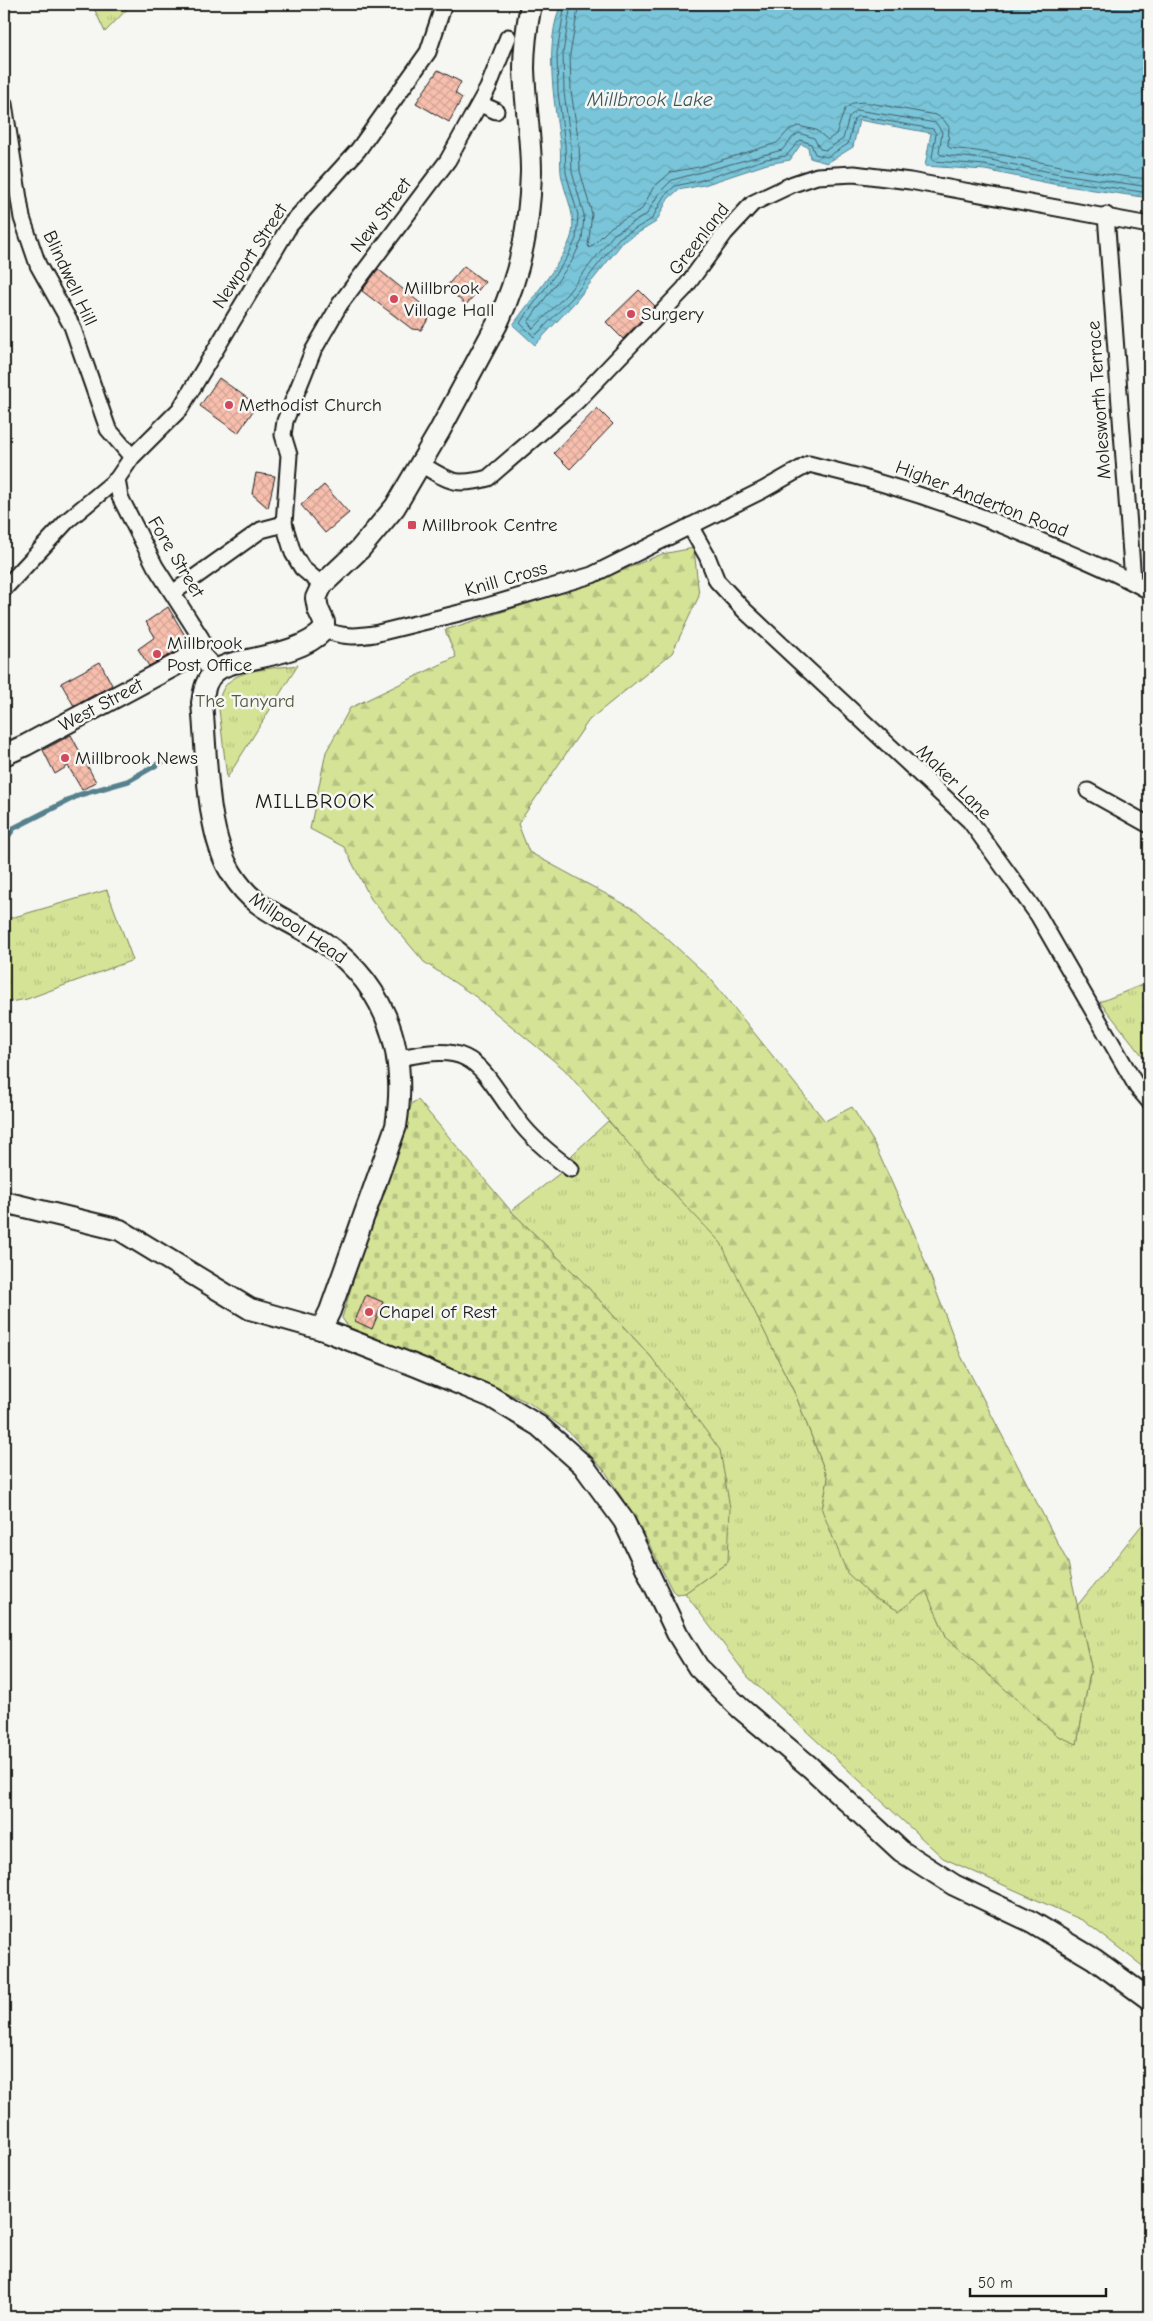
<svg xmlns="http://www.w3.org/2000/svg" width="1153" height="2321" viewBox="0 0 1153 2321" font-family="'Comic Neue',sans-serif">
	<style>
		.grass { fill: url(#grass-tufts); stroke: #788059 }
		.forest { fill: url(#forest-firs); stroke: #788059 }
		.cemetery { fill: url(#cemetery-stones); stroke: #788059 }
		.water { fill: url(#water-waves); stroke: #54818d }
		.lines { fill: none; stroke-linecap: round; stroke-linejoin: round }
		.shore { stroke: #426068; stroke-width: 1 }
		.stream { stroke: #54818d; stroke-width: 5.5 }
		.building { fill: url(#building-cross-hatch); stroke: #1c1c1c }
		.street-casing { stroke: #1c1c1c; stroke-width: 19 }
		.secondary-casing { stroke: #1c1c1c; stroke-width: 24 }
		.street { stroke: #f6f6f2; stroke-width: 15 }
		.secondary { stroke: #f6f6f2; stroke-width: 20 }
		.poi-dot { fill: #d1495b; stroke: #f6f6f2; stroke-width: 2 }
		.labels { text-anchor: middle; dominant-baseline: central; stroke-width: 5; stroke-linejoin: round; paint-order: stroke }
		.street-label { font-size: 19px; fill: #1c1c1c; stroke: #f6f6f2 }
		.poi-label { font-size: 19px; fill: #1c1c1c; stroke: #f6f6f2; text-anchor: start }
		.park-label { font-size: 19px; fill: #535841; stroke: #f6f6f2 }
		.water-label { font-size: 20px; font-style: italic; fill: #3d575e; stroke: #f6f6f2 }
		.quarter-label { font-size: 21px; letter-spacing: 1px; fill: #1c1c1c; stroke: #f6f6f2 }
	</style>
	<defs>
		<pattern id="grass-tufts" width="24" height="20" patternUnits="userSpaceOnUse" patternTransform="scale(1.25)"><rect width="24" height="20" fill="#d4e396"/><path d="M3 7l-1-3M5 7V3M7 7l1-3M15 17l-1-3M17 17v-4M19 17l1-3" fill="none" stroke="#b5c281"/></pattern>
		<pattern id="forest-firs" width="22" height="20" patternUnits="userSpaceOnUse" patternTransform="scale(1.25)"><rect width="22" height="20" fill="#d4e396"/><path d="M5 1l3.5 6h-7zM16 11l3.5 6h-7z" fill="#b5c281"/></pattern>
		<pattern id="cemetery-stones" width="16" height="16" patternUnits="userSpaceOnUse" patternTransform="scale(1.25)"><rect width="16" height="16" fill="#d4e396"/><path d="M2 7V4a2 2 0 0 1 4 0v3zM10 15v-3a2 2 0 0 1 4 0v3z" fill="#b5c281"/></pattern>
		<pattern id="water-waves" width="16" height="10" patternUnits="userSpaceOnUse" patternTransform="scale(1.25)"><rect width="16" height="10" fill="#7ac5d9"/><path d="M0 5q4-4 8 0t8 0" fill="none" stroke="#69a9ba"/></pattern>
		<pattern id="building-cross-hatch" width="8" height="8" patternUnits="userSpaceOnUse" patternTransform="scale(1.25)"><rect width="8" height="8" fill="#f8bfae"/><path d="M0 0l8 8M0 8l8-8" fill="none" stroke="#d4a495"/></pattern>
	</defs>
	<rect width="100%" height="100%" fill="#f6f6f2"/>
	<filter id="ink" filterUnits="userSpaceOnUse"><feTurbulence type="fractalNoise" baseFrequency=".02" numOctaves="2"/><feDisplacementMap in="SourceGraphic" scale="10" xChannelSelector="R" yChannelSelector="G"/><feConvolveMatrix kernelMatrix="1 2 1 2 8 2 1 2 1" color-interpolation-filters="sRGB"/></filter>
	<g filter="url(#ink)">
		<g class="grass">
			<path d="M 92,4 L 132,4 L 105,32 Z"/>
			<path d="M 298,665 L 227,778 L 219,709 C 217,666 267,670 298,665 Z"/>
			<path d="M 107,890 L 133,960 L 27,999 L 4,1003 L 4,920 Z"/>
			<path d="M 1149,982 L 1149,1064 L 1100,1002 Z"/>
			<path d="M 608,1121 L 722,1243 L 796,1396 L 828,1479 L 822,1510 L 926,1590 L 947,1638 L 1077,1744 L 1091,1667 L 1077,1606 L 1149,1516 L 1149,1971 L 1084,1921 L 943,1858 L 748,1677 L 685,1593 L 728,1562 L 652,1358 L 582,1281 L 511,1211 L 559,1174 L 572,1155 Z"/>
		</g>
		<path class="forest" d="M 694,548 L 699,596 L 672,653 L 589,720 L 518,824 L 529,852 L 637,911 L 710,978 L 825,1121 L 852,1107 L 873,1141 L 913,1230 L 960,1354 L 1068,1563 L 1091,1667 L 1077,1744 L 1058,1736 L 947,1638 L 926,1591 L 899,1611 L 873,1597 L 847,1573 L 822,1510 L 828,1479 L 796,1396 L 721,1243 L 647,1165 L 564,1069 L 476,997 L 424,962 L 371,899 L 344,847 L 310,829 L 326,752 L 350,708 L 456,657 L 445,630 L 587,585 L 662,554 Z"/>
		<path class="cemetery" d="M 418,1100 L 511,1211 L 582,1281 L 652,1358 L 720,1450 L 730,1508 L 728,1562 L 685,1593 L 676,1594 L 672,1590 L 642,1530 L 605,1471 L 569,1432 L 529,1403 L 478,1379 L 348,1327 L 342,1318 L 377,1201 L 412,1103 Z"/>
		<path class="water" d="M 561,4 L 1149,4 L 1149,198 L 1053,184 L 985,170 L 925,166 L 931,133 L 859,120 L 853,147 L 827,163 L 810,158 L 808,147 L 801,144 L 790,160 L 767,164 L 704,185 L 678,190 L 668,199 L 656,222 L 623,242 L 576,301 L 535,345 L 513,325 C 529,302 561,264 570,240 C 579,217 564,195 561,173 C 560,163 561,153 560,143 C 554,99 544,46 561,4 Z"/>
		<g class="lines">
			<g class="shore">
				<path d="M 565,4 L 557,53 L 558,92 L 565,145 L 566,173 L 578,215 L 576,239 L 567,258 L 520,323 L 534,337 L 572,298 L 619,238 L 652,219 L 664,196 L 675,186 L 702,180 L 766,159 L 786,156 L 800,140 L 811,144 L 815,154 L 827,157 L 848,144 L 854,119 L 858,116 L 933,129 L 936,134 L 932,158 L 934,161 L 985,165 L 1054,179 L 1149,193"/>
				<path d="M 571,4 L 563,53 L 564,92 L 571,145 L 572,172 L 584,215 L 582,240 L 572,261 L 528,322 L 533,329 L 567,294 L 614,234 L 647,214 L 659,193 L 672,180 L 782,150 L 793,137 L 799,133 L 814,138 L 820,149 L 826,150 L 843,139 L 849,117 L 857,110 L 936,123 L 942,132 L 939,153 L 941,155 L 986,159 L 1055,173 L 1149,187"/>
				<path d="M 579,4 L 570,54 L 571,91 L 579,144 L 580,171 L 592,214 L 588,246 L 590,248 L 611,227 L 642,209 L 653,188 L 671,172 L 699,167 L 777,143 L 789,130 L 798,126 L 816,130 L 828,140 L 836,134 L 845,109 L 853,103 L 864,102 L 936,115 L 943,119 L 949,127 L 948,146 L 950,148 C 1017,154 1082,174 1149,179"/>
			</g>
			<path class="stream" d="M 4,842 L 14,828 L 79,795 L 128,781 L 163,761"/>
		</g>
		<g class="building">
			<path d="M 438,70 L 461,82 L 455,93 L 462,98 L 449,122 L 416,103 Z"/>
			<path d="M 464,266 L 485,282 L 466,305 L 446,287 Z"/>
			<path d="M 378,269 L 430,311 L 430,317 L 421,330 L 412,329 L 362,291 Z"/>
			<path d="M 639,290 L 655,306 L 623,339 L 606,322 Z"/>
			<path d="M 219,378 L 257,405 L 238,433 L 200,406 Z"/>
			<path d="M 597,408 L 613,424 L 570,469 L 554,453 Z"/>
			<path d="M 256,473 L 275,476 L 268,508 L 252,494 Z"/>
			<path d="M 324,485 L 349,513 L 325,533 L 301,505 Z"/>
			<path d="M 168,607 L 190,644 L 149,666 L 138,649 L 155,637 L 146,622 Z"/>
			<path d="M 100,662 L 112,685 L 74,706 L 61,683 Z"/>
			<path d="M 71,735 L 96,782 L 82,790 L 68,766 L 55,774 L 43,750 Z"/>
			<path d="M 366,1295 L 383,1302 L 372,1329 L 355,1321 Z"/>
		</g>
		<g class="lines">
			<g class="street-casing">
				<g id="street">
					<path d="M 4,104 L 22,218 L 38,265 L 72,326 L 108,429 L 132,457"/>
					<path d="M 480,104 L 496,111"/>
					<path d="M 1106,215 L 1133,581"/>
					<path d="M 421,464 C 449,481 455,487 488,478 L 577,401 L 684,289 L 725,233 L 753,203 L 793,184 L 817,176 L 854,174 L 910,181 L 1149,225"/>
					<path d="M 117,479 L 120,497 L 155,566 L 201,638 L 198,653"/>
					<path d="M 690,526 L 707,556 L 717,581 L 744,610 L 970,821 L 1038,915 L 1137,1087 L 1149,1101"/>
					<path d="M 322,585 L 302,568 L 293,553 L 284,524 L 289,455 L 283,435 L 285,421 L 313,351 L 340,304 L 448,160 L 488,88 L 508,37"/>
					<path d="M 4,589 L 68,520 L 117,479 L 132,457 L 180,409 L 290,225 L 358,150 L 428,52 L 444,4"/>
					<path d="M 174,592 L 261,530 L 284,524"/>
					<path d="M 324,630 C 342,637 355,637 374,634 L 484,607 L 592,575 L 763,490 L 809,464 C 894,484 970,510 1050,545 C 1083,559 1118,573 1149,591"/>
					<path d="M 1088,791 L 1149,825"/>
					<path d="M 397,1059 C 476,1040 477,1064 518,1120 C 532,1139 553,1156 571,1169"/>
				</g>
			</g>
			<g class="secondary-casing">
				<g id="secondary">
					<path d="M 4,755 L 26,745 L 198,653 L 215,671"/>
					<path d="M 4,1202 L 120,1230 L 250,1309 L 321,1329 L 416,1366 L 491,1397 L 539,1426 L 583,1465 L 624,1521 L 677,1633 L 698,1667 L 740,1708 L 810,1767 L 901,1851 L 954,1885 L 1032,1922 L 1094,1959 L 1149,1999"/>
					<path d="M 321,1329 L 330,1311 L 396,1126 C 409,1046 383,977 312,935 C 278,914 254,909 232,874 C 205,833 207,752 202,703 C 204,691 205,680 215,672 C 222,665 234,663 243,661 C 270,655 305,650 324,630 L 324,622 L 318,609 L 316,598 L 322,585 L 360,549 L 395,507 L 439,432 L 497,324 C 520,276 530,224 531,172 C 531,137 525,103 524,68 C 524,47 527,25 531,4"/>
				</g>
			</g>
			<use href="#street" class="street"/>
			<use href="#secondary" class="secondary"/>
		</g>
	</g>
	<g class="poi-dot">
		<circle cx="394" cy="299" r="5"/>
		<circle cx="631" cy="314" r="5"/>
		<circle cx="229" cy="405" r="5"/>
		<rect x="407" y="520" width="10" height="10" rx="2.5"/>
		<circle cx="157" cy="654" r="5"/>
		<circle cx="65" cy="758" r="5"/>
		<circle cx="369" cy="1312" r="5"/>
	</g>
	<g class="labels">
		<g class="street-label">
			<text transform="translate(381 215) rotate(-53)">New Street</text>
			<text transform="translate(699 239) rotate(-52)">Greenland</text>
			<text transform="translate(250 256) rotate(-57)">Newport Street</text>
			<text transform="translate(70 278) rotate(65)">Blindwell Hill</text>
			<text transform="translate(1099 400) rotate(-94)">Molesworth Terrace</text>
			<text transform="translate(982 499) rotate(21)">Higher Anderton Road</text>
			<text transform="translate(176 557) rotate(59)">Fore Street</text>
			<text transform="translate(506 579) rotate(-16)">Knill Cross</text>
			<text transform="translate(101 705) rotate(-28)">West Street</text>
			<text transform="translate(954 782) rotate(45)">Maker Lane</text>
			<text transform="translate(298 928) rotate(34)">Millpool Head</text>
		</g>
		<g class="poi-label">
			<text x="404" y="288">Millbrook<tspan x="404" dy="22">Village Hall</tspan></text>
			<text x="641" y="314">Surgery</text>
			<text x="239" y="405">Methodist Church</text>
			<text x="422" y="525">Millbrook Centre</text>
			<text x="167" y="643">Millbrook<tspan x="167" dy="22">Post Office</tspan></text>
			<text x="75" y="758">Millbrook News</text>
			<text x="379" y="1312">Chapel of Rest</text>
		</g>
		<g class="park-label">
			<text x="245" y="701">The Tanyard</text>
		</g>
		<g class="water-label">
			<text x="650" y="99">Millbrook Lake</text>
		</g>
		<g class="quarter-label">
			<text x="315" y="801">MILLBROOK</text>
		</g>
	</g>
	<rect width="1153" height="2321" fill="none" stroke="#f6f6f2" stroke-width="20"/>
	<rect x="10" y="10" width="1133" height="2301" fill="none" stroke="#1c1c1c" stroke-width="2" filter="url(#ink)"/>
	<path d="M970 2288v8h136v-8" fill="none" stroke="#1c1c1c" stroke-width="2.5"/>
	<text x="978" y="2288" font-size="15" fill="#1c1c1c" stroke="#f6f6f2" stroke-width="4" paint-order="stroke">50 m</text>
</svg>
